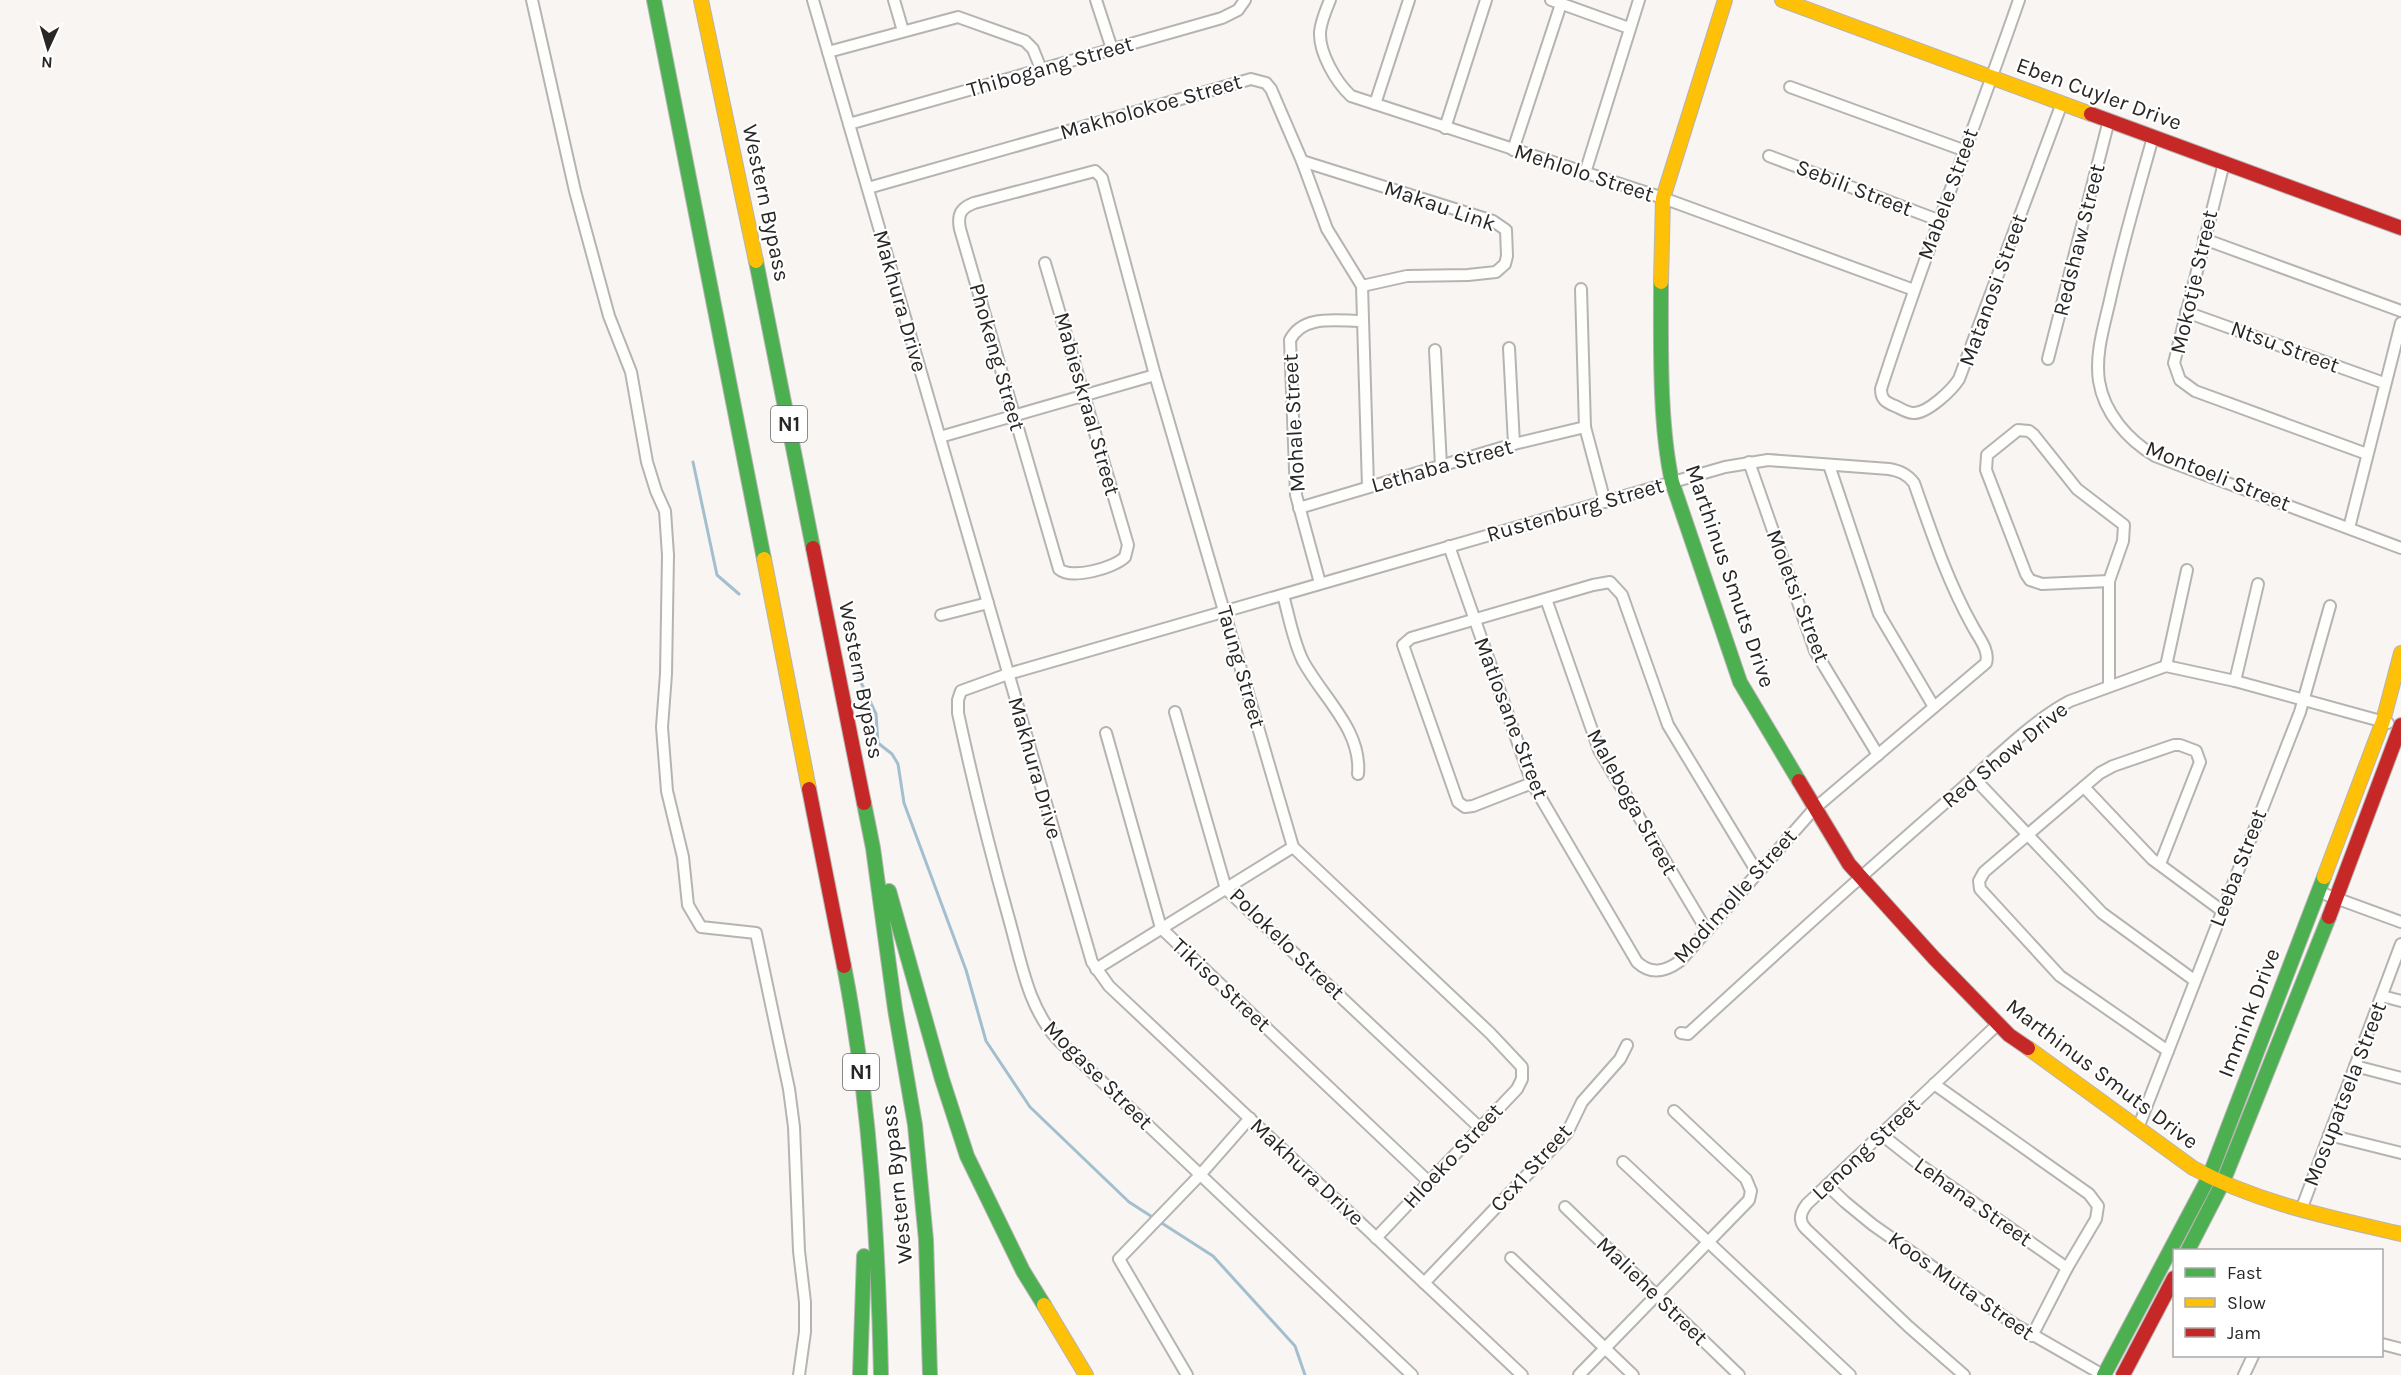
<svg xmlns="http://www.w3.org/2000/svg" width="2401" height="1375" viewBox="0 0 2401 1375" font-family="Karla,sans-serif">
	<style>
		.lines { fill: none; stroke-linecap: round; stroke-linejoin: round }
		.stream { stroke: #a3bfcf; stroke-width: 3 }
		.street-casing { stroke: #b6b4b3; stroke-width: 14 }
		.fast-casing { stroke: #b6b4b3; stroke-width: 16 }
		.slow-casing { stroke: #b6b4b3; stroke-width: 16 }
		.jam-casing { stroke: #b6b4b3; stroke-width: 16 }
		.street { stroke: #fefefd; stroke-width: 10 }
		.fast { stroke: #4caf50; stroke-width: 14 }
		.slow { stroke: #ffc107; stroke-width: 14 }
		.jam { stroke: #c62828; stroke-width: 14 }
		.labels { text-anchor: middle; dominant-baseline: central; stroke-width: 4.5; stroke-linejoin: round; paint-order: stroke }
		.shield { fill: #fff; stroke: #696867; stroke-width: 1.5 }
		.shield-label { font-size: 21px; font-weight: bold; fill: #292726 }
		.street-label { font-size: 22px; fill: #292726; stroke: #fff }
	</style>
	<rect width="100%" height="100%" fill="#f8f5f3"/>
	<g class="lines">
		<g class="stream">
			<path d="M 693,462 L 717,575 L 739,594"/>
			<path d="M 857,674 L 876,714 L 878,743 L 892,754 L 898,764 L 904,803 L 966,970 L 986,1041 L 1030,1107 L 1129,1202 L 1213,1256 L 1295,1346 L 1305,1375"/>
		</g>
		<g class="street-casing">
			<g id="street">
				<path d="M 532,0 L 575,191 L 609,316 L 631,372 L 647,462 L 656,491 L 665,511 L 668,555 L 666,674 L 662,727 L 667,791 L 683,857 L 688,905 L 701,927 L 756,933 L 789,1089 L 794,1127 L 799,1251 L 805,1302 L 805,1332 L 799,1375"/>
				<path d="M 813,0 L 1092,962 L 1109,986 L 1522,1375"/>
				<path d="M 894,0 L 903,31"/>
				<path d="M 1096,0 L 1112,49"/>
				<path d="M 1330,0 C 1326,10 1321,21 1320,32 C 1319,53 1336,82 1351,96 L 1663,198 L 1914,290"/>
				<path d="M 1551,0 L 1629,28"/>
				<path d="M 2019,0 C 1974,130 1923,258 1881,389 C 1881,399 1885,402 1895,406 C 1900,408 1907,413 1913,413 C 1927,414 1952,390 1959,379 L 2062,103"/>
				<path d="M 828,52 L 958,17 L 1025,41 L 1033,49 L 1041,69"/>
				<path d="M 1790,87 L 1963,150"/>
				<path d="M 1375,104 L 1409,0"/>
				<path d="M 849,124 L 1222,18 L 1238,10 L 1245,0"/>
				<path d="M 1445,128 L 1486,0"/>
				<path d="M 2153,137 C 2138,191 2122,245 2110,300 C 2104,326 2095,354 2099,381 C 2104,413 2128,440 2155,456 L 2401,548"/>
				<path d="M 1513,150 L 1561,4"/>
				<path d="M 1769,156 L 1938,220"/>
				<path d="M 1302,161 L 1493,221 L 1506,230 L 1507,256 L 1505,264 L 1496,272 L 1468,275 L 1407,276 L 1362,286"/>
				<path d="M 2224,163 L 2174,363 L 2180,380 L 2195,391 L 2367,454"/>
				<path d="M 1585,173 L 1639,0"/>
				<path d="M 868,188 L 1251,79 L 1266,83 L 1271,89 L 1302,161 L 1327,229 L 1362,286 L 1368,487"/>
				<path d="M 2204,239 L 2401,311"/>
				<path d="M 1045,263 L 1128,545 L 1125,557 C 1114,568 1071,580 1059,569 L 960,229 C 957,214 961,208 974,203 L 1095,171 L 1102,178 L 1155,375 L 1293,847 L 1490,1033 L 1522,1067 L 1522,1079 L 1517,1089 L 1376,1238"/>
				<path d="M 1581,289 L 1585,427 L 1605,502"/>
				<path d="M 2186,312 L 2384,383"/>
				<path d="M 1509,348 L 1514,444"/>
				<path d="M 1435,350 L 1441,466"/>
				<path d="M 2048,359 L 2109,120"/>
				<path d="M 940,437 L 1155,375"/>
				<path d="M 1749,462 L 1815,651 L 1878,755"/>
				<path d="M 1829,465 L 1879,614 L 1934,707"/>
				<path d="M 1299,508 L 1514,444 L 1585,427"/>
				<path d="M 2349,528 L 2401,323"/>
				<path d="M 1320,583 L 1296,495 L 1290,340 C 1303,314 1337,321 1362,321"/>
				<path d="M 1283,595 C 1289,616 1293,641 1303,661 C 1323,698 1362,730 1358,774"/>
				<path d="M 1546,599 L 1599,750 L 1707,931"/>
				<path d="M 941,615 L 988,603"/>
				<path d="M 2166,666 L 2187,570"/>
				<path d="M 2235,681 L 2258,584"/>
				<path d="M 2109,686 L 2109,581 L 2123,541 L 2124,525 L 2077,489 L 2034,435 L 2029,431 L 2018,430 L 1987,455 L 1986,470 L 2026,574 L 2030,580 L 2042,584 L 2109,581"/>
				<path d="M 1175,712 L 1226,889 L 1479,1127"/>
				<path d="M 1106,733 L 1161,928 L 1429,1182"/>
				<path d="M 1974,778 L 2102,913 L 2194,980"/>
				<path d="M 1532,783 L 1473,806 L 1465,807 L 1458,802 L 1403,645 L 1411,638 L 1593,585 L 1610,582 L 1622,595 L 1668,725 L 1757,872"/>
				<path d="M 2084,787 L 2152,859 L 2221,910"/>
				<path d="M 2160,864 L 2200,762 L 2196,751 L 2180,745 L 2174,745 L 2113,766 L 2100,773 L 1984,872 L 1979,881 L 1980,889 L 2060,976 L 2168,1051"/>
				<path d="M 2319,892 L 2401,922"/>
				<path d="M 1096,969 L 1293,847"/>
				<path d="M 2382,996 L 2401,1001"/>
				<path d="M 1681,1033 L 1688,1034 C 1775,954 1863,874 1953,796 C 1987,767 2031,721 2070,701 L 2166,666 L 2235,681 L 2388,723"/>
				<path d="M 2355,1066 L 2401,1078"/>
				<path d="M 1934,1084 L 2089,1194 L 2098,1206 L 2096,1219 L 2067,1268 L 2032,1336"/>
				<path d="M 2138,1128 L 2300,712 L 2330,606"/>
				<path d="M 1882,1135 L 1920,1165 L 2067,1268"/>
				<path d="M 2329,1135 L 2401,1153"/>
				<path d="M 1623,1162 L 1850,1375"/>
				<path d="M 1827,1185 L 1845,1202 L 1873,1225 L 2014,1324 L 2103,1375"/>
				<path d="M 1565,1207 L 1739,1375"/>
				<path d="M 2301,1210 L 2401,944"/>
				<path d="M 1511,1258 L 1633,1375"/>
				<path d="M 1424,1283 L 1567,1133 L 1582,1102 L 1620,1059 L 1627,1045"/>
				<path d="M 2382,1344 L 2401,1349"/>
				<path d="M 1187,1375 L 1119,1259 L 1200,1175 L 1250,1118"/>
				<path d="M 1412,1375 L 1059,1041 C 1028,1009 1021,961 1009,919 C 990,851 973,783 958,713 L 958,700 L 961,691 L 1008,674 L 1725,467 L 1768,460 L 1889,469 C 1900,471 1907,474 1914,483 C 1931,531 1947,580 1972,625 C 1978,637 1990,650 1986,663 L 1814,809 L 1680,961 C 1665,972 1651,975 1637,962 L 1532,783 L 1449,546"/>
				<path d="M 1579,1375 L 1749,1200 L 1751,1191 L 1746,1179 L 1674,1111"/>
				<path d="M 1964,1375 L 1909,1327 L 1806,1229 C 1798,1221 1800,1213 1807,1204 L 1997,1025"/>
				<path d="M 2244,1375 L 2253,1356"/>
			</g>
		</g>
		<g class="fast-casing">
			<g id="fast">
				<path d="M 654,0 L 764,559"/>
				<path d="M 756,261 L 813,548"/>
				<path d="M 1661,282 C 1661,344 1659,422 1672,482 L 1740,682 L 1799,781"/>
				<path d="M 864,803 L 873,848 L 895,1009 L 915,1125 L 926,1240 L 930,1375"/>
				<path d="M 889,891 L 942,1079 L 967,1156 L 1023,1271 L 1044,1305"/>
				<path d="M 844,966 C 870,1100 878,1239 881,1375"/>
				<path d="M 2188,1250 L 2223,1182 L 2329,917"/>
				<path d="M 860,1375 L 864,1256"/>
				<path d="M 2104,1375 L 2209,1177 L 2324,877"/>
			</g>
		</g>
		<g class="slow-casing">
			<g id="slow">
				<path d="M 701,0 L 756,261"/>
				<path d="M 1782,0 L 2091,114"/>
				<path d="M 1661,282 L 1663,198 L 1725,0"/>
				<path d="M 764,559 L 809,789"/>
				<path d="M 2324,877 L 2383,721 L 2401,653"/>
				<path d="M 2028,1048 L 2193,1168 C 2258,1203 2329,1217 2401,1234"/>
				<path d="M 1044,1305 L 1086,1375"/>
			</g>
		</g>
		<g class="jam-casing">
			<g id="jam">
				<path d="M 2091,114 L 2401,228"/>
				<path d="M 813,548 L 864,803"/>
				<path d="M 1799,781 L 1849,864 L 1934,958 L 2009,1035 L 2028,1048"/>
				<path d="M 809,789 L 844,966"/>
				<path d="M 2329,917 L 2401,725"/>
				<path d="M 2123,1375 L 2174,1278"/>
			</g>
		</g>
		<use href="#street" class="street"/>
		<use href="#fast" class="fast"/>
		<use href="#slow" class="slow"/>
		<use href="#jam" class="jam"/>
	</g>
	<g class="labels">
		<g class="shield">
			<rect x="771" y="406" width="36" height="36" rx="4.5"/>
			<rect x="843" y="1054" width="36" height="36" rx="4.5"/>
		</g>
		<g class="shield-label">
			<text x="789" y="424">N1</text>
			<text x="861" y="1072">N1</text>
		</g>
		<g class="street-label">
			<text transform="translate(1050 67) rotate(-16)">Thibogang Street</text>
			<text transform="translate(2099 94) rotate(20)">Eben Cuyler Drive</text>
			<text transform="translate(1151 107) rotate(-16)">Makholokoe Street</text>
			<text transform="translate(1584 173) rotate(18)">Mehlolo Street</text>
			<text transform="translate(1854 188) rotate(21)">Sebili Street</text>
			<text transform="translate(1948 194) rotate(-70)">Mabele Street</text>
			<text transform="translate(766 203) rotate(78)">Western Bypass</text>
			<text transform="translate(1440 206) rotate(19)">Makau Link</text>
			<text transform="translate(2079 240) rotate(-76)">Redshaw Street</text>
			<text transform="translate(2194 282) rotate(-77)">Mokotje Street</text>
			<text transform="translate(1993 290) rotate(-70)">Matanosi Street</text>
			<text transform="translate(900 301) rotate(74)">Makhura Drive</text>
			<text transform="translate(2285 347) rotate(20)">Ntsu Street</text>
			<text transform="translate(997 357) rotate(74)">Phokeng Street</text>
			<text transform="translate(1087 404) rotate(74)">Mabieskraal Street</text>
			<text transform="translate(1294 423) rotate(-93)">Mohale Street</text>
			<text transform="translate(1442 466) rotate(-16)">Lethaba Street</text>
			<text transform="translate(2218 476) rotate(22)">Montoeli Street</text>
			<text transform="translate(1575 510) rotate(-16)">Rustenburg Street</text>
			<text transform="translate(1730 576) rotate(71)">Marthinus Smuts Drive</text>
			<text transform="translate(1798 596) rotate(69)">Moletsi Street</text>
			<text transform="translate(1241 667) rotate(74)">Taung Street</text>
			<text transform="translate(861 680) rotate(79)">Western Bypass</text>
			<text transform="translate(1511 718) rotate(69)">Matlosane Street</text>
			<text transform="translate(2005 755) rotate(-39)">Red Show Drive</text>
			<text transform="translate(1035 768) rotate(74)">Makhura Drive</text>
			<text transform="translate(1632 802) rotate(61)">Maleboga Street</text>
			<text transform="translate(2238 868) rotate(-69)">Leeba Street</text>
			<text transform="translate(1735 896) rotate(-48)">Modimolle Street</text>
			<text transform="translate(1287 944) rotate(44)">Polokelo Street</text>
			<text transform="translate(1221 985) rotate(43)">Tikiso Street</text>
			<text transform="translate(2249 1013) rotate(-69)">Immink Drive</text>
			<text transform="translate(2102 1074) rotate(37)">Marthinus Smuts Drive</text>
			<text transform="translate(1098 1075) rotate(45)">Mogase Street</text>
			<text transform="translate(2345 1094) rotate(-69)">Mosupatsela Street</text>
			<text transform="translate(1866 1149) rotate(-43)">Lenong Street</text>
			<text transform="translate(1453 1156) rotate(-47)">Hloeko Street</text>
			<text transform="translate(1531 1168) rotate(-48)">Ccx1 Street</text>
			<text transform="translate(1307 1172) rotate(43)">Makhura Drive</text>
			<text transform="translate(897 1184) rotate(-96)">Western Bypass</text>
			<text transform="translate(1973 1202) rotate(35)">Lehana Street</text>
			<text transform="translate(1961 1286) rotate(35)">Koos Muta Street</text>
			<text transform="translate(1652 1291) rotate(44)">Maliehe Street</text>
		</g>
	</g>
	<rect x="2173" y="1249" width="210" height="108" fill="#ffffff" stroke="#a9a9a8" stroke-width="1.5"/>
	<rect x="2185" y="1268" width="30" height="9" fill="#4caf50" stroke="#a9a9a8" stroke-width="1.5"/>
	<text x="2227" y="1279" font-size="18" fill="#292726">Fast</text>
	<rect x="2185" y="1298" width="30" height="9" fill="#ffc107" stroke="#a9a9a8" stroke-width="1.5"/>
	<text x="2227" y="1309" font-size="18" fill="#292726">Slow</text>
	<rect x="2185" y="1328" width="30" height="9" fill="#c62828" stroke="#a9a9a8" stroke-width="1.5"/>
	<text x="2227" y="1339" font-size="18" fill="#292726">Jam</text>
	<g transform="translate(48 48) rotate(184)" stroke="#ffffff" stroke-width="4.5" paint-order="stroke">
	<path d="M0-4.5L10 22L0 15L-10 22Z" fill="#292726"/>
	<text y="-9" font-size="16" font-weight="bold" text-anchor="middle" fill="#292726">N</text>
	</g>
</svg>
